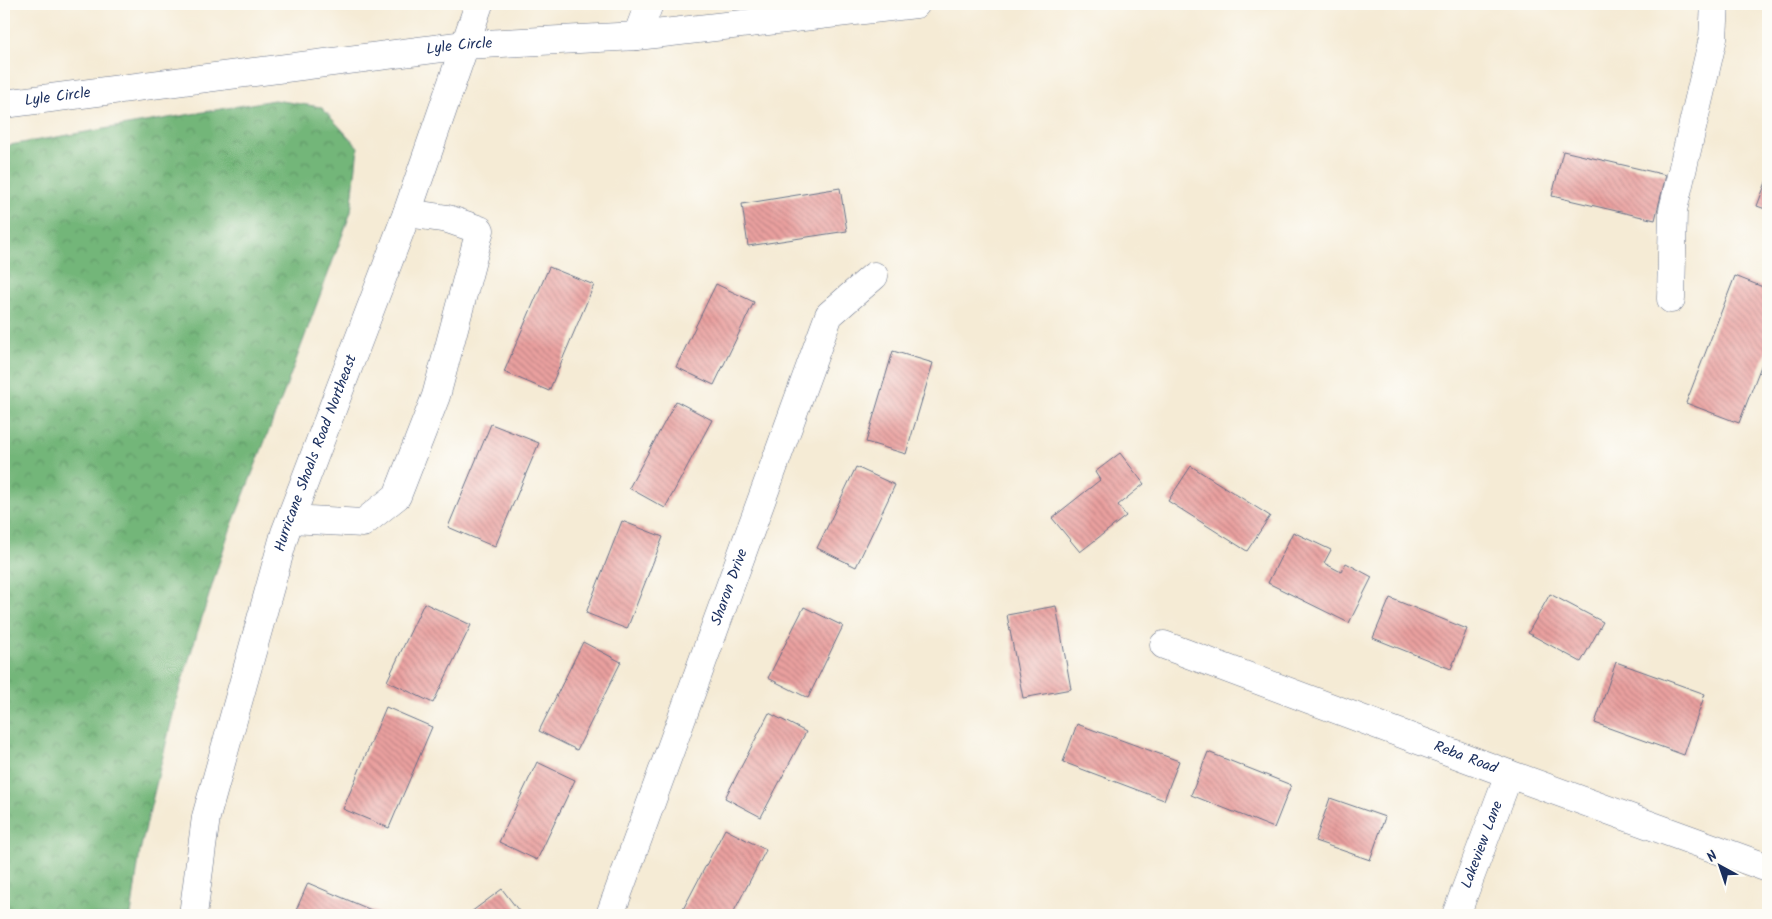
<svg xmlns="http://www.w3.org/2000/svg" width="1772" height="919" viewBox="0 0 1772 919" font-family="Kalam,sans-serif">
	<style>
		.forest { fill: url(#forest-crowns); stroke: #47726c }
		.building { fill: url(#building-back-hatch) }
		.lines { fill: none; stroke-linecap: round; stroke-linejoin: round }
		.minor-casing { stroke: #677188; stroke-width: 29 }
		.minor { stroke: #fff; stroke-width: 28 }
		.labels { text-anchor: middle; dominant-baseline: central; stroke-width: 5; stroke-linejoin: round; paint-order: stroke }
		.street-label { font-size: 15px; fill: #1b2f5e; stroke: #fdfcf7 }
	</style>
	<defs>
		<pattern id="forest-crowns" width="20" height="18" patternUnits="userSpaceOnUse" patternTransform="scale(1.25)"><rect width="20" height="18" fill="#73b679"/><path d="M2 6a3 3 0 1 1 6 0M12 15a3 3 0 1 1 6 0" fill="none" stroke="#5e9466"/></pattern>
		<pattern id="building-back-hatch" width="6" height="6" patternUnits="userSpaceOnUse" patternTransform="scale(1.25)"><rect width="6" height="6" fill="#eaa09f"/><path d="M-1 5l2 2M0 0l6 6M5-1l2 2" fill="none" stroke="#bd8385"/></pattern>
	</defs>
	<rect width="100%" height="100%" fill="#fdfcf7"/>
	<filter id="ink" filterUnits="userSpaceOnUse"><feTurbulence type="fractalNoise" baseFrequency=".02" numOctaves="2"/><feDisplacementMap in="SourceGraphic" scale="10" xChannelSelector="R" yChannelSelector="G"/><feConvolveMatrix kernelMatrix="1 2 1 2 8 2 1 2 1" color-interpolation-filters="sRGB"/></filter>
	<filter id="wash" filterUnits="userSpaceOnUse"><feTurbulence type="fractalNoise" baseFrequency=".0096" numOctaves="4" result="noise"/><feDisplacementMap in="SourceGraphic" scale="20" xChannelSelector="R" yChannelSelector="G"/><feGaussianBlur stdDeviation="1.12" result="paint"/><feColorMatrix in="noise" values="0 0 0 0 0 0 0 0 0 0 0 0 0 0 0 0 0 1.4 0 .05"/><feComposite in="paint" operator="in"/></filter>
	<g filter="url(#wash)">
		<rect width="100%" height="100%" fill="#f5ebd5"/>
		<path class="forest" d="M 274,100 L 321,107 L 358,147 L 351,212 L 286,387 L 227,538 L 178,694 L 140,851 L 131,915 L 4,915 L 4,146 Z"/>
		<g id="blocks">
			<g class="building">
				<path d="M 1563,151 L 1666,175 L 1655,220 L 1552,196 Z"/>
				<path d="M 1768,177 L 1768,210 L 1757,206 Z"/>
				<path d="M 840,188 L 847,231 L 748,246 L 742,204 Z"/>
				<path d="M 549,267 L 594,285 L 549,391 L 504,372 Z"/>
				<path d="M 1735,276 L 1768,289 L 1768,348 L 1739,423 L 1686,403 Z"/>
				<path d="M 716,284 L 754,302 L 714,385 L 676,367 Z"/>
				<path d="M 893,351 L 933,363 L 906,454 L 866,442 Z"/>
				<path d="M 676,401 L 712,420 L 665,508 L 629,488 Z"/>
				<path d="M 491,424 L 539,443 L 495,547 L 448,527 Z"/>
				<path d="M 1120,453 L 1144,484 L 1118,505 L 1126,516 L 1080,552 L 1052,518 L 1100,480 L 1095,472 Z"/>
				<path d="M 1191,466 L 1270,516 L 1247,551 L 1168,501 Z"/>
				<path d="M 856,467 L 895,485 L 856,567 L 817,548 Z"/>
				<path d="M 622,521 L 663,537 L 627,629 L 586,613 Z"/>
				<path d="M 1293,532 L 1331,550 L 1324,563 L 1341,572 L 1346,563 L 1372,577 L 1349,623 L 1268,583 Z"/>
				<path d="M 1550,594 L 1603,622 L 1581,662 L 1528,633 Z"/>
				<path d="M 1390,598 L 1467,629 L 1451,669 L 1373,638 Z"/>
				<path d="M 424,603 L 471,625 L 433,703 L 387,681 Z"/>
				<path d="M 1056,606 L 1071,689 L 1023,698 L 1007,615 Z"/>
				<path d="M 804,607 L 843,626 L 808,698 L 768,678 Z"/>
				<path d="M 583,642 L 621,662 L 577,750 L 539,731 Z"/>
				<path d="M 1616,662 L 1705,694 L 1684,755 L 1595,723 Z"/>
				<path d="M 386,707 L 432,727 L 389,828 L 343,809 Z"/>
				<path d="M 769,713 L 806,732 L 761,817 L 725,798 Z"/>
				<path d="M 1077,724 L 1179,761 L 1164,800 L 1063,762 Z"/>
				<path d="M 1208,752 L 1291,785 L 1274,828 L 1191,795 Z"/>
				<path d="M 537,762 L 575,780 L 537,860 L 499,842 Z"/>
				<path d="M 1330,798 L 1385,817 L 1370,860 L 1315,841 Z"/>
				<path d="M 725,829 L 766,850 L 732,915 L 680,915 Z"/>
				<path d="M 308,883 L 383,915 L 294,915 Z"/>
				<path d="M 502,889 L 522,915 L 467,915 Z"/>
			</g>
		</g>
	</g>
	<g filter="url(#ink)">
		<use href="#blocks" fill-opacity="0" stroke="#677188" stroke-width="1"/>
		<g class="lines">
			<g class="minor-casing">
				<g id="minor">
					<path d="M 637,36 L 649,4"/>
					<path id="s1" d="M 4,104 L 465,45 L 637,36 L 916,4"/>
					<path d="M 1671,299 L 1673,210 L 1713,38 L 1715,4"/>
					<path d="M 291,519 L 363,523 L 397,496 L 436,396 L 480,230 L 448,219 L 407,213"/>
					<path id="s2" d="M 1164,645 L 1509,774 L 1768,868"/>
					<path id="s3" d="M 193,915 L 206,817 L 285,533 L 407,213 L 479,4"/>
					<path id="s4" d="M 610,915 L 829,315 L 874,276"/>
					<path id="s5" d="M 1456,915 L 1509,774"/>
				</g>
			</g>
			<use href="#minor" class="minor"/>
		</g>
	</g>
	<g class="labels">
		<g class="street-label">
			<text stroke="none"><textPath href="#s1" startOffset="459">Lyle Circle</textPath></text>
			<text stroke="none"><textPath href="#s1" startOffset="54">Lyle Circle</textPath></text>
			<text stroke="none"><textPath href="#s3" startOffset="479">Hurricane Shoals Road Northeast</textPath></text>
			<text stroke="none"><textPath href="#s4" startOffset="349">Sharon Drive</textPath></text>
			<text stroke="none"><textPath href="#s2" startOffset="322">Reba Road</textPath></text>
			<text stroke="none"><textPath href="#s5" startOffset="75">Lakeview Lane</textPath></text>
		</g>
	</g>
	<rect width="1772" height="919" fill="none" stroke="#fdfcf7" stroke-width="20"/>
	<g transform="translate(1720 866) rotate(320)" stroke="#fdfcf7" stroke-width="4" paint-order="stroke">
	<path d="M0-4L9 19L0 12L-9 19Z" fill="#1b2f5e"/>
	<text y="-8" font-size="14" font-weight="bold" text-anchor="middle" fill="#1b2f5e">N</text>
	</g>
</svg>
